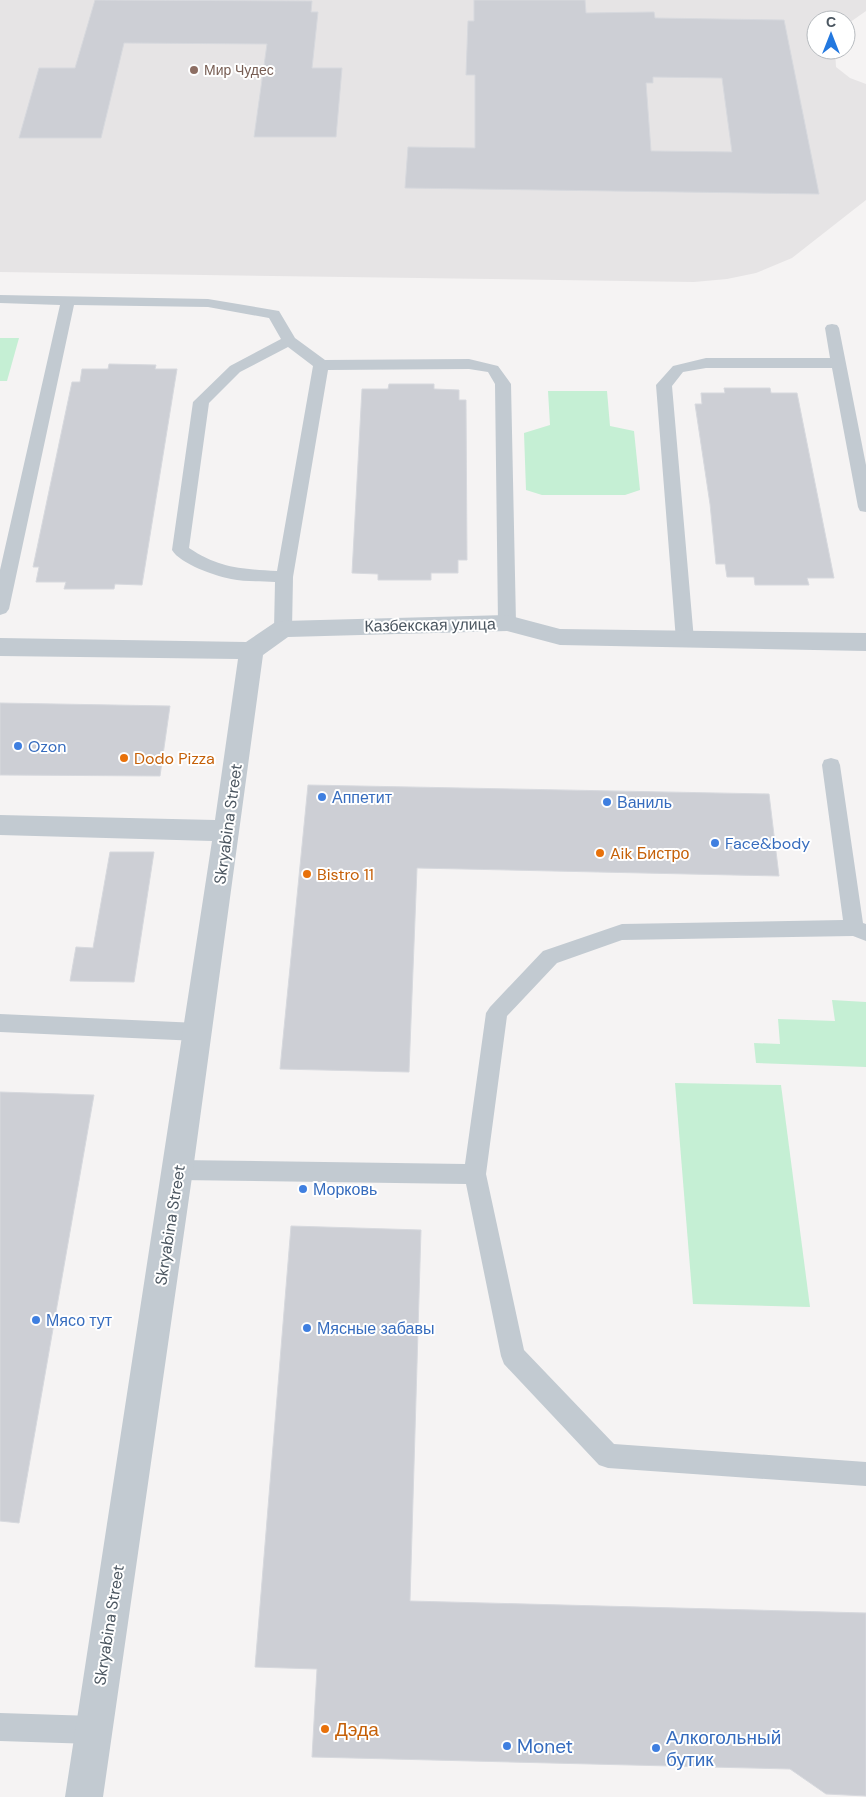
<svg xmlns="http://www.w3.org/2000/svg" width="866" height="1797" viewBox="0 0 866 1797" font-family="'DM Sans',sans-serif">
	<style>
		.education { fill: #e6e4e5 }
		.green { fill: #c5efd4 }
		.building { fill: #cdcfd5; stroke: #d7d9de; fill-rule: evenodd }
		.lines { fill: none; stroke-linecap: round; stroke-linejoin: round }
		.lane { fill: #c2cad1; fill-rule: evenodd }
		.street { fill: #c2cad1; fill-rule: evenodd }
		.education-dot { fill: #8d6e63; stroke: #fff; stroke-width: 2 }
		.shop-dot { fill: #3f7fe0; stroke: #fff; stroke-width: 2 }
		.food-dot { fill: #e8710a; stroke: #fff; stroke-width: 2 }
		.labels { text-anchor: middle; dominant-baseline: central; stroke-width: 4; stroke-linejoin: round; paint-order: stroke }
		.far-education-label { font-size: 14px; fill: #785e54; stroke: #fff; text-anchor: start }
		.street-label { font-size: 16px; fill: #4b5660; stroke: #fff }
		.shop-label { font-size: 16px; fill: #366cbe; stroke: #fff; text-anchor: start }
		.food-label { font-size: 16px; fill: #c56008; stroke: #fff; text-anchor: start }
		.near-food-label { font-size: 19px; fill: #c56008; stroke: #fff; text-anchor: start }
		.near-shop-label { font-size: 19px; fill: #366cbe; stroke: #fff; text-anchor: start }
	</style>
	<rect width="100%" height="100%" fill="#f5f3f3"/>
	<path class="education" d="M 0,0 L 866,0 L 866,11 L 846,25 L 846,20 L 816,20 L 816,50 L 835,50 L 836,67 L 850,78 L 866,84 L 866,200 L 792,258 L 756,273 L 727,279 L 694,282 L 0,272 Z"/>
	<g class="green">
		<path d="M 0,338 L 19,338 L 7,381 L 0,381 Z"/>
		<path d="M 548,391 L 607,391 L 610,426 L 634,431 L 640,490 L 625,495 L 542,495 L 526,490 L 524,433 L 550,425 Z"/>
		<path d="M 832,1000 L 866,1002 L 866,1067 L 756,1063 L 754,1043 L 780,1044 L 778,1019 L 835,1021 Z"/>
		<path d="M 675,1083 L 781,1085 L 810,1307 L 693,1304 Z"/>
	</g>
	<g class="building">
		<path d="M 95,0 L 312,1 L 311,12 L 318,12 L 312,68 L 342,68 L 336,137 L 254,137 L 267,44 L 124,43 L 101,138 L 19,138 L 39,68 L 75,68 Z"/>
		<path d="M 474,0 L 585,0 L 586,13 L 654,12 L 655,18 L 784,20 L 819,194 L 405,188 L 408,147 L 475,148 L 475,75 L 466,75 L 468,21 L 474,21 ZM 653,77 L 722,78 L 732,152 L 651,151 L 646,83 L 653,83 Z"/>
		<path d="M 109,364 L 156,365 L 155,369 L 177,369 L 142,585 L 115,584 L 114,589 L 64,589 L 66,582 L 36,582 L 39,567 L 33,567 L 72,382 L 80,382 L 82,369 L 108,369 Z"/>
		<path d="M 389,384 L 434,384 L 434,389 L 459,390 L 459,400 L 466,400 L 467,560 L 458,560 L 458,573 L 431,573 L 431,580 L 378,580 L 378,574 L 352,573 L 362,389 L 388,389 Z"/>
		<path d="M 724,388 L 770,388 L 771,393 L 797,393 L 834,578 L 807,578 L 809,585 L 755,585 L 754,577 L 727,577 L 725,564 L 716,564 L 710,504 L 695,404 L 702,404 L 701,393 L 725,393 Z"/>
		<path d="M 0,703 L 170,706 L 160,776 L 0,775 Z"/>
		<path d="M 308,785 L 769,794 L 779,876 L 417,868 L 409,1072 L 280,1069 Z"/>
		<path d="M 110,852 L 154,852 L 134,982 L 70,981 L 76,947 L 93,948 Z"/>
		<path d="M 0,1092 L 94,1095 L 19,1523 L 0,1521 Z"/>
		<path d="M 291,1226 L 421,1230 L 410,1601 L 866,1613 L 866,1796 L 826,1794 L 790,1769 L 312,1757 L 317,1669 L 255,1667 Z"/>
	</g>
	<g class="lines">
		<g class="lane">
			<path d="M 0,295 L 208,299 L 279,311 L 295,338 L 325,360 L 469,359 L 498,366 L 511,384 L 516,623 L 513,627 L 507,629 L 501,627 L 498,623 L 495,384 L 488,372 L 469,369 L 328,370 L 293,577 L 292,629 L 289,633 L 283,635 L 277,633 L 274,629 L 275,582 C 261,581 245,582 231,579 C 216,576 180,564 172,550 L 193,402 L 230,366 L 281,339 L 269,318 L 208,307 L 74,305 L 9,609 L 6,613 L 0,615 L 0,570 L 60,305 L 0,303 ZM 288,347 L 313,366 L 277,571 C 241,569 219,568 189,548 L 209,403 L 240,372 Z"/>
			<path d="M 832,324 L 837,325 L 839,328 L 866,465 L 866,512 L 860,511 L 858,507 L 832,368 L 706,368 L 683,372 L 672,386 L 694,640 L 691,644 L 685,646 L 679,644 L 676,640 L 656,385 L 673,366 L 706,358 L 830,358 L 825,328 L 827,325 Z"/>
			<path d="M 831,758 L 838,760 L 840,765 L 863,923 L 866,924 L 866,941 L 853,936 L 622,940 L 557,963 L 507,1016 L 486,1174 L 524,1350 L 614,1444 L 866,1462 L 866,1486 L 608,1468 L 599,1465 L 504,1364 L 501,1356 L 466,1184 L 178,1180 L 170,1177 L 167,1170 L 170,1163 L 178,1160 L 465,1164 L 486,1013 L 490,1007 L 543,951 L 622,924 L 843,920 L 822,765 L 824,760 Z"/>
			<path d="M 0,1014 L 198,1023 L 205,1026 L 209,1032 L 205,1038 L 198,1041 L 0,1032 Z"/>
			<path d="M 0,1713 L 93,1716 L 103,1720 L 107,1730 L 103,1740 L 93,1744 L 0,1741 Z"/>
		</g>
		<path class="street" d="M 507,615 L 560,629 L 866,633 L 866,651 L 560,645 L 507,631 L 288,637 L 263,655 L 193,1170 L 103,1797 L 65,1797 L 212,841 L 0,835 L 0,815 L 215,820 L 238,659 L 0,656 L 0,638 L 246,642 L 274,623 L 283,621 Z"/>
	</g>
	<circle class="education-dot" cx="194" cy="70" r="5"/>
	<g class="shop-dot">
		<circle cx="18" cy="746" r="5"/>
		<circle cx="322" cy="797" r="5"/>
		<circle cx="607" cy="802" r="5"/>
		<circle cx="715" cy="843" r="5"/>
		<circle cx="303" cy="1189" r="5"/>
		<circle cx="36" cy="1320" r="5"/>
		<circle cx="307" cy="1328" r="5"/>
		<circle cx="507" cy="1746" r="5"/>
		<circle cx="656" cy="1748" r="5"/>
	</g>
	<g class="food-dot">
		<circle cx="124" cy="758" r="5"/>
		<circle cx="600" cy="853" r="5"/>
		<circle cx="307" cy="874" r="5"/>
		<circle cx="325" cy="1729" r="5"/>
	</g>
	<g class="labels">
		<g class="far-education-label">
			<text x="204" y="70">Мир Чудес</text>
		</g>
		<g class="street-label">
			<text transform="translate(430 625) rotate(-1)">Казбекская улица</text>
			<text transform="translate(228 824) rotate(-82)">Skryabina Street</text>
			<text transform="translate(170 1225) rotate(-81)">Skryabina Street</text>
			<text transform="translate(109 1625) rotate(-81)">Skryabina Street</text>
		</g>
		<g class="shop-label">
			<text x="28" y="746">Ozon</text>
			<text x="332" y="797">Аппетит</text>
			<text x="617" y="802">Ваниль</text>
			<text x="725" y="843">Face&amp;body</text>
			<text x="313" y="1189">Морковь</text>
			<text x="46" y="1320">Мясо тут</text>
			<text x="317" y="1328">Мясные забавы</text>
		</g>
		<g class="food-label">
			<text x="134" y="758">Dodo Pizza</text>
			<text x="610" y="853">Aik Бистро</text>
			<text x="317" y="874">Bistro 11</text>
		</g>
		<g class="near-food-label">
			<text x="335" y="1729">Дэда</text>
		</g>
		<g class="near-shop-label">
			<text x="666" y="1737">Алкогольный<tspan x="666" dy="22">бутик</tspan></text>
			<text x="517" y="1746">Monet</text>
		</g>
	</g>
	<g transform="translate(831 35)"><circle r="24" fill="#ffffff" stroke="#b7bbbf"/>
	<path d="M0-4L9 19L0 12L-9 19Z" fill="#2378df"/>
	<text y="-8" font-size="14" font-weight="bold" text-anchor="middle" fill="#4b5660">С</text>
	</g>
</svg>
